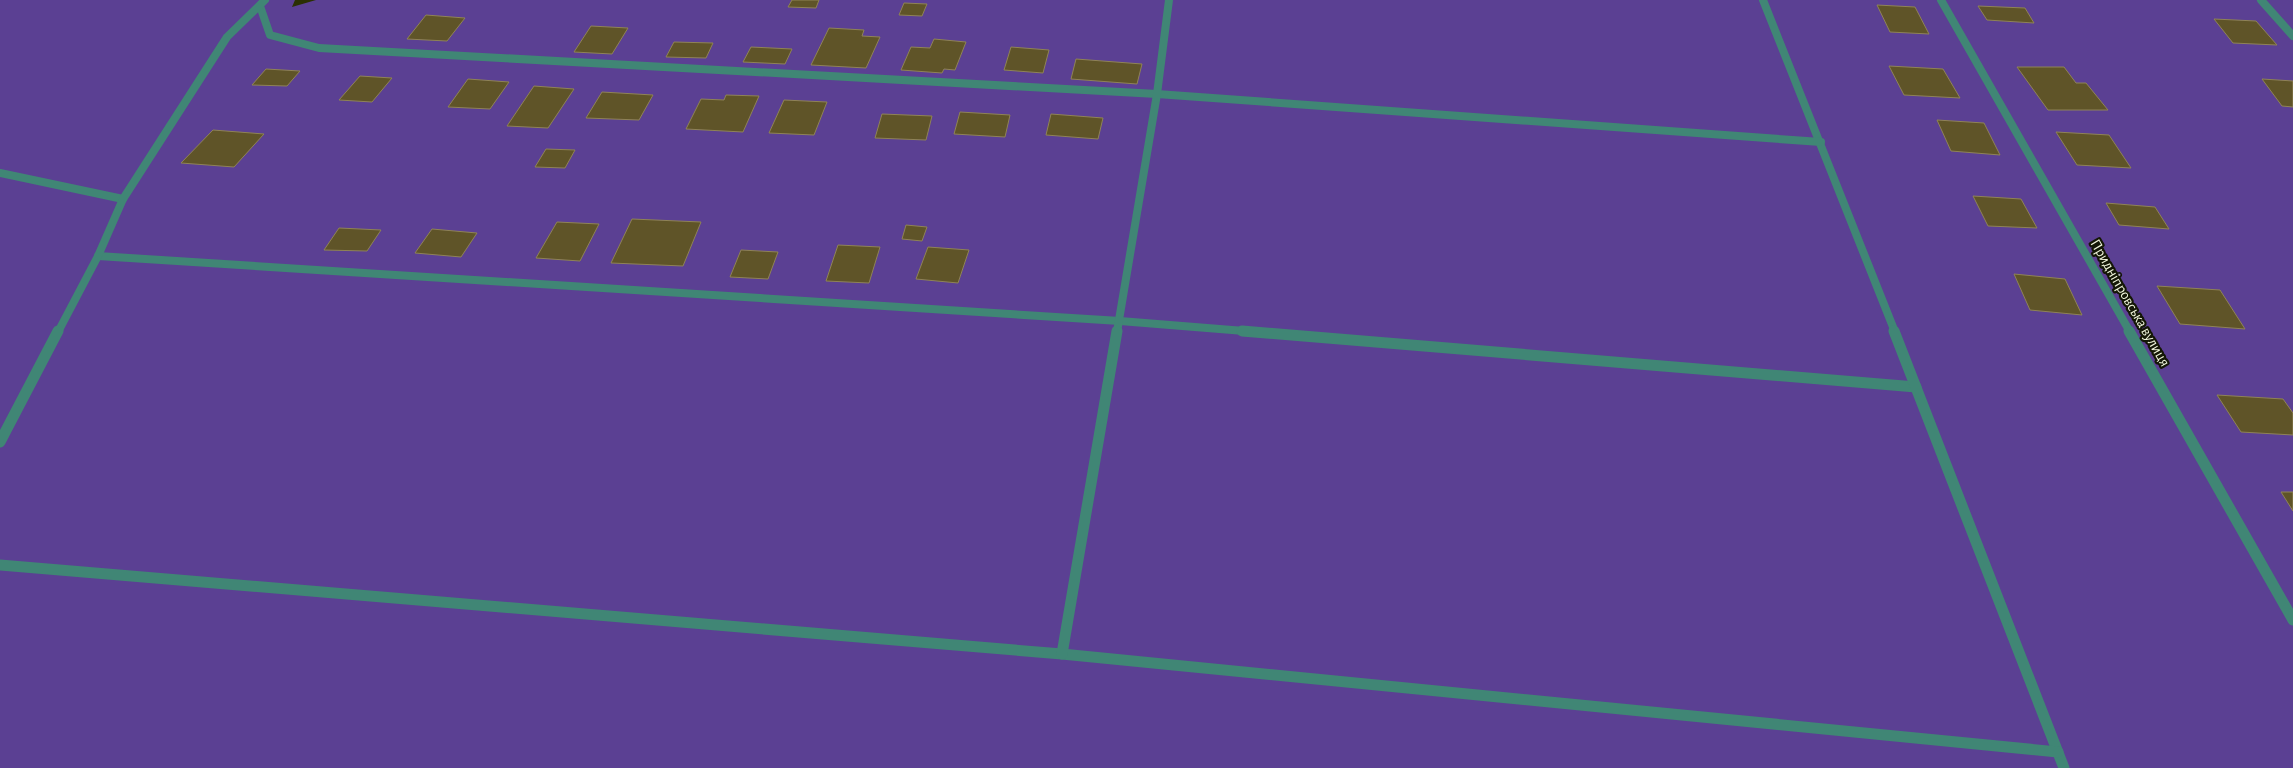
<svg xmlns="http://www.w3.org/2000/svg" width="2293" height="768" viewBox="0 0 2293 768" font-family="'Alegreya Sans',sans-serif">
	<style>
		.green { fill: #5b4093 }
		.building { fill: #5f5428; stroke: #8f8356 }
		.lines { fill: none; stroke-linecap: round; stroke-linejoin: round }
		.service-far1 { stroke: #408675; stroke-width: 8 }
		.service { stroke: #408675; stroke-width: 11 }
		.minor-far1 { stroke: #408675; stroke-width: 8 }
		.minor { stroke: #408675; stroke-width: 11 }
		.labels { text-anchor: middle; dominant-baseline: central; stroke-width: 4.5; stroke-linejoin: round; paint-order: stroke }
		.street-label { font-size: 15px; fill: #f1f6dd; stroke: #141706 }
	</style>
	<rect width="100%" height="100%" fill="#2b3003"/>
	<path class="green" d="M 0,0 L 295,0 L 292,7 L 316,0 L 2293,0 L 2293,768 L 0,768 Z"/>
	<g class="building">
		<path d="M 792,0 L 819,0 L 816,8 L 788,7 Z"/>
		<path d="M 904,3 L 927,4 L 922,16 L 899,15 Z"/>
		<path d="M 1877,5 L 1915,7 L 1929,34 L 1890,32 Z"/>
		<path d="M 1978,6 L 2025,8 L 2034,23 L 1987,20 Z"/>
		<path d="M 426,15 L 465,18 L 447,41 L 407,39 Z"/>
		<path d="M 2214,19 L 2256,21 L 2277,45 L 2233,43 Z"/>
		<path d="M 591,26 L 628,28 L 612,54 L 574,52 Z"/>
		<path d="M 829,28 L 864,30 L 862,36 L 880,37 L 866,68 L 811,65 Z"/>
		<path d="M 934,39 L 966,42 L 955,70 L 944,69 L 942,73 L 901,70 L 911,47 L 930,48 Z"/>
		<path d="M 674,42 L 713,43 L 706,58 L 666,57 Z"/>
		<path d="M 751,47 L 792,49 L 785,64 L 743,62 Z"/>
		<path d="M 1011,47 L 1049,50 L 1043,73 L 1004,70 Z"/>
		<path d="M 1076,59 L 1142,64 L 1137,84 L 1071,79 Z"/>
		<path d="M 1889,66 L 1943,69 L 1960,98 L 1904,95 Z"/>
		<path d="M 2017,67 L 2064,67 L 2076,83 L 2086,83 L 2108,110 L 2048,110 Z"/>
		<path d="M 266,69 L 300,71 L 287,86 L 252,85 Z"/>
		<path d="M 360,76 L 392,78 L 372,102 L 339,100 Z"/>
		<path d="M 468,79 L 509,82 L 490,109 L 448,107 Z"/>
		<path d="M 2262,79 L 2293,81 L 2293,107 L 2282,106 Z"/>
		<path d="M 534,86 L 574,89 L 548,128 L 507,126 Z"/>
		<path d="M 602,92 L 653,95 L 639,120 L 586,118 Z"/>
		<path d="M 726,95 L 759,96 L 743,132 L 686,129 L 701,99 L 724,100 Z"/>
		<path d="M 784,100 L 827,102 L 814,135 L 769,133 Z"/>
		<path d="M 960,112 L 1010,115 L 1005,137 L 954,134 Z"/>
		<path d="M 882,114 L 932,116 L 926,140 L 875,138 Z"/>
		<path d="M 1051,114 L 1103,118 L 1098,139 L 1046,135 Z"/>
		<path d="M 1937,120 L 1984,123 L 2000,155 L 1951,151 Z"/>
		<path d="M 213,130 L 264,134 L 234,167 L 181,163 Z"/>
		<path d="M 2056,132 L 2109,135 L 2131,168 L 2077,165 Z"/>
		<path d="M 546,149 L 575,150 L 565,168 L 535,167 Z"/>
		<path d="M 1973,196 L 2021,199 L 2037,228 L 1988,226 Z"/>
		<path d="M 2106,203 L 2155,207 L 2169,229 L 2119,225 Z"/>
		<path d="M 632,219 L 701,222 L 683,266 L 611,263 Z"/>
		<path d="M 557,222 L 599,224 L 580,261 L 536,258 Z"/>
		<path d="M 906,225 L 927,227 L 922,241 L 902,239 Z"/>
		<path d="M 339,228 L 381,230 L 367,251 L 324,250 Z"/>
		<path d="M 432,229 L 477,233 L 461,257 L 415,253 Z"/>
		<path d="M 838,245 L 880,247 L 869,283 L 826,281 Z"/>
		<path d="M 928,247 L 969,250 L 958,283 L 916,279 Z"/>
		<path d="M 741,250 L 778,252 L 768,279 L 730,277 Z"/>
		<path d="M 2014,274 L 2065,279 L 2082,315 L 2030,310 Z"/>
		<path d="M 2157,286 L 2220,290 L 2245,329 L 2180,324 Z"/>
		<path d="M 2217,395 L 2283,399 L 2293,413 L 2293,435 L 2241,432 Z"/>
		<path d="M 2281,492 L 2293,492 L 2293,511 Z"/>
	</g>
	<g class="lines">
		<g class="service-far1">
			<path d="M 1763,0 L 1895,332"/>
			<path d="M 1941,0 L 2130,332"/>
			<path d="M 2261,0 L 2293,36"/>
			<path d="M 260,6 L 270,35 L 319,48 L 1157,94 L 1821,142"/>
			<path d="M 0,173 L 123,199"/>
			<path d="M 98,256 L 1120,321 L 1257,332"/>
			<path d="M 1117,332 L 1157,94 L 1169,0"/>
		</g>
		<g class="service">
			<path d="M 1242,331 L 1916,387"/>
			<path d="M 1894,331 L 2064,768"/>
			<path d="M 2129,331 L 2293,620"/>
			<path d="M 0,565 L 1062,654 L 2058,752"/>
			<path d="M 1062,654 L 1117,331"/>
		</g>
		<path class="minor-far1" d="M 58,332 L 98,256 L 123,199 L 227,37 L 265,0"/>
		<path class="minor" d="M 0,442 L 58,331"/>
	</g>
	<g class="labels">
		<g class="street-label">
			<text transform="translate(2130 303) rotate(60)">Придніпровська вулиця</text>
		</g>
	</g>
</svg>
